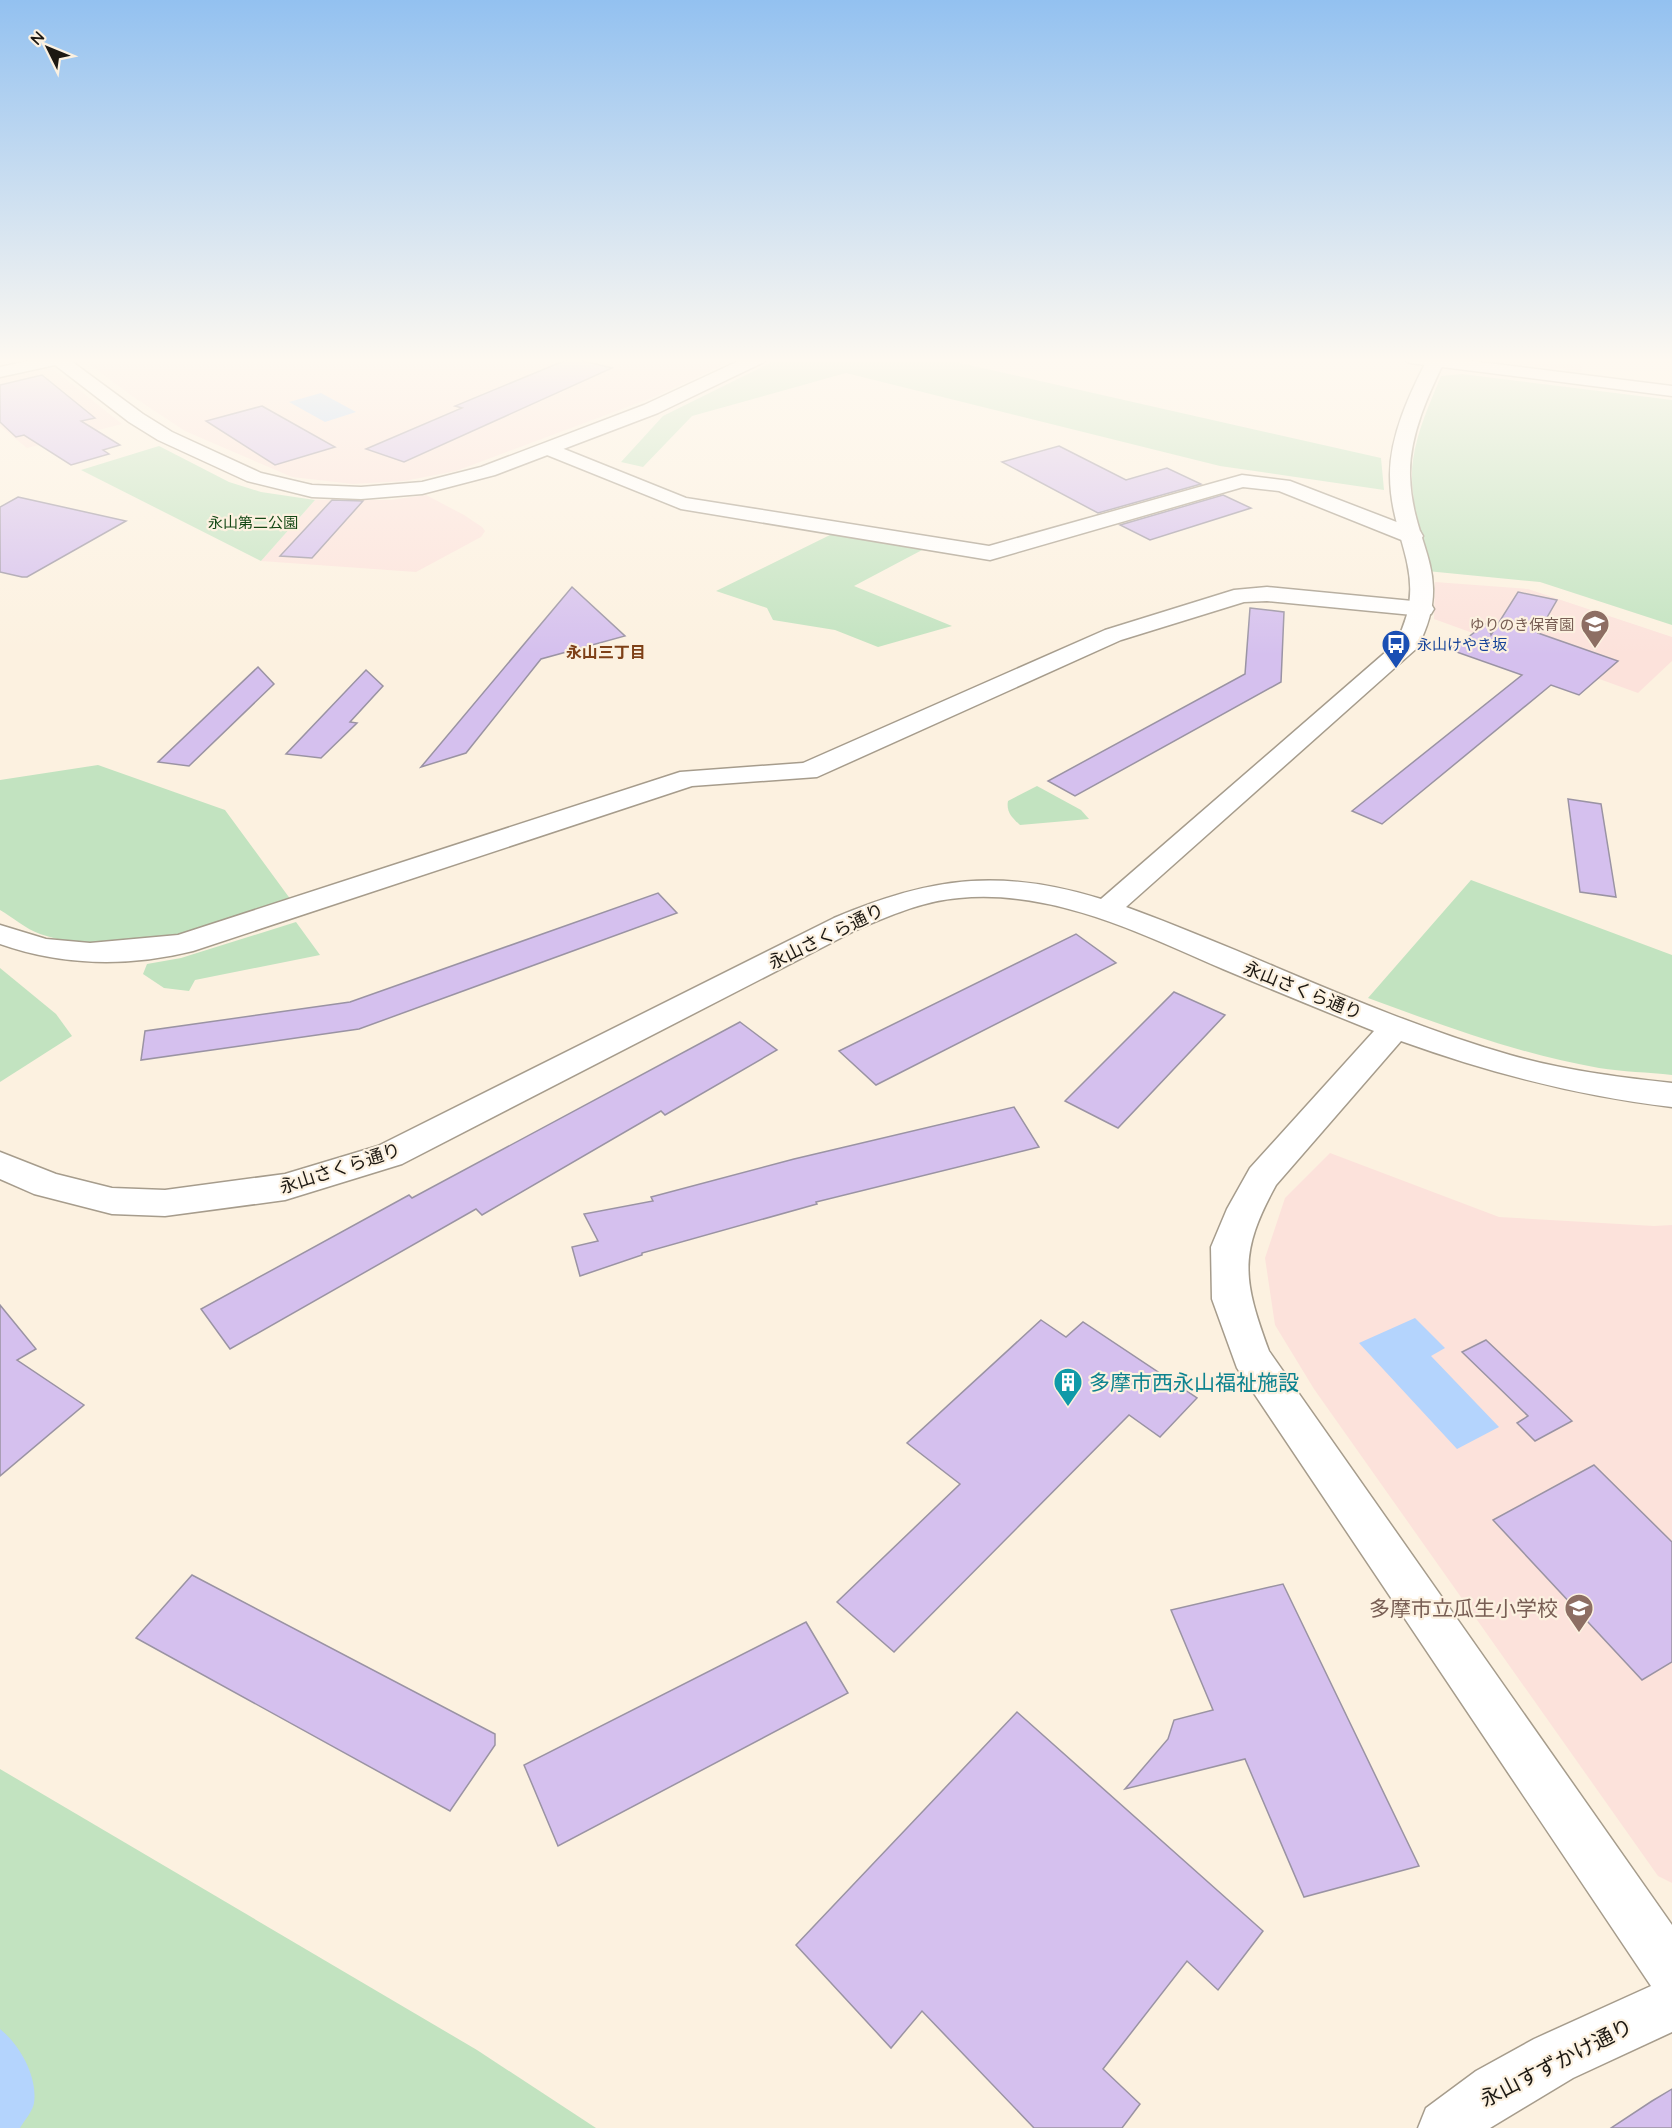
<svg xmlns="http://www.w3.org/2000/svg" width="1672" height="2128" viewBox="0 0 1672 2128" font-family="Quicksand,'Noto Sans JP',sans-serif">
	<style>
		.education { fill: #fce2db }
		.green { fill: #c2e3c0 }
		.water { fill: #b4d4fd }
		.building { fill: #d5c0ee; stroke: #9a93a3; stroke-width: 1.5 }
		.lines { fill: none; stroke-linecap: round; stroke-linejoin: round }
		.street-casing { stroke: #a69c8c; stroke-width: 3 }
		.secondary-casing { stroke: #a69c8c; stroke-width: 3 }
		.primary-casing { stroke: #a69c8c; stroke-width: 3 }
		.street { fill: #fff; fill-rule: evenodd }
		.secondary { fill: #fff; fill-rule: evenodd }
		.primary { fill: #fff; fill-rule: evenodd }
		.labels { text-anchor: middle; dominant-baseline: central; stroke-width: 4.5; stroke-linejoin: round; paint-order: stroke }
		.far-park-label { font-size: 15px; fill: #164916; stroke: #fcf1e0 }
		.far-education-label { font-size: 15px; fill: #785e54; stroke: #fcf1e0; text-anchor: end }
		.far-transit-label { font-size: 15px; fill: #164399; stroke: #fcf1e0; text-anchor: start }
		.far-neighbourhood-label { font-size: 16px; font-weight: bold; fill: #7e4017; stroke: #fcf1e0 }
		.street-label { font-size: 18px; fill: #1c1812; stroke: #fcf1e0 }
		.near-culture-label { font-size: 21px; fill: #0d838f; stroke: #fcf1e0; text-anchor: start }
		.near-education-label { font-size: 21px; fill: #785e54; stroke: #fcf1e0; text-anchor: end }
		.near-street-label { font-size: 21px; fill: #1c1812; stroke: #fcf1e0 }
	</style>
	<rect width="100%" height="100%" fill="#fcf1e0"/>
	<g class="education">
		<path d="M 81,358 L 738,358 L 654,397 L 456,471 L 404,481 L 353,484 L 292,477 L 185,431 L 132,396 Z"/>
		<path d="M 1476,358 L 1583,358 L 1582,372 Z"/>
		<path d="M 41,369 L 53,369 L 122,424 L 27,448 L 0,426 L 0,378 Z"/>
		<path d="M 426,495 L 464,515 L 482,527 L 485,531 L 481,537 L 416,572 L 261,561 L 315,500 L 391,500 Z"/>
		<path d="M 1435,582 L 1528,589 L 1672,637 L 1672,661 L 1638,693 L 1434,619 Z"/>
		<path d="M 1330,1153 L 1499,1217 L 1654,1226 L 1672,1225 L 1672,1883 L 1658,1876 L 1314,1389 L 1275,1325 L 1265,1258 L 1285,1198 Z"/>
	</g>
	<g class="green">
		<path d="M 780,358 L 938,358 L 1381,458 L 1384,490 L 1220,466 L 846,373 L 692,416 L 643,467 L 621,462 L 663,416 Z"/>
		<path d="M 1462,374 L 1672,400 L 1672,625 L 1540,582 L 1427,571 C 1422,539 1408,492 1413,460 C 1417,431 1430,403 1441,376 Z"/>
		<path d="M 159,446 L 229,482 L 261,492 L 315,500 L 261,561 L 81,470 Z"/>
		<path d="M 832,534 L 924,549 L 854,586 L 952,626 L 878,647 L 835,630 L 773,620 L 767,608 L 716,591 Z"/>
		<path d="M 98,765 L 225,810 L 291,900 C 211,926 124,963 40,934 C 26,929 12,917 0,910 L 0,780 Z"/>
		<path d="M 1037,786 L 1081,810 L 1089,819 L 1020,825 C 1012,818 1006,812 1008,801 Z"/>
		<path d="M 1471,880 L 1672,955 L 1672,1075 C 1648,1072 1623,1072 1599,1068 C 1519,1054 1444,1026 1368,998 Z"/>
		<path d="M 296,922 L 320,955 L 195,980 L 189,991 L 164,988 L 143,974 L 147,964 L 181,958 Z"/>
		<path d="M 0,968 L 56,1014 L 72,1036 L 0,1082 Z"/>
		<path d="M 0,1769 L 477,2050 L 596,2128 L 0,2128 Z"/>
	</g>
	<g class="water">
		<path d="M 321,393 L 356,412 L 325,422 L 289,402 Z"/>
		<path d="M 1415,1318 L 1445,1348 L 1431,1356 L 1499,1427 L 1457,1449 L 1359,1343 Z"/>
		<path d="M 0,2029 C 20,2045 38,2077 34,2103 C 33,2111 24,2121 20,2128 L 0,2128 Z"/>
	</g>
	<g class="building">
		<path d="M 571,358 L 612,368 L 404,462 L 366,449 L 462,408 L 455,406 Z"/>
		<path d="M 42,375 L 95,418 L 81,421 L 120,445 L 103,450 L 109,454 L 71,465 L 24,435 L 16,437 L 0,422 L 0,385 Z"/>
		<path d="M 262,406 L 335,447 L 275,465 L 206,421 Z"/>
		<path d="M 1059,446 L 1126,480 L 1167,468 L 1201,484 L 1098,513 L 1002,462 Z"/>
		<path d="M 1223,495 L 1251,508 L 1150,540 L 1120,525 Z"/>
		<path d="M 18,497 L 126,521 L 27,577 L 22,577 L 0,572 L 0,507 Z"/>
		<path d="M 332,500 L 363,501 L 312,558 L 280,556 Z"/>
		<path d="M 572,587 L 625,636 L 541,659 L 466,753 L 421,767 Z"/>
		<path d="M 1518,592 L 1557,600 L 1538,633 L 1618,661 L 1579,695 L 1551,685 L 1382,824 L 1352,811 L 1522,675 L 1451,650 L 1487,623 L 1491,635 Z"/>
		<path d="M 1250,608 L 1284,612 L 1281,682 L 1075,796 L 1048,781 L 1245,674 Z"/>
		<path d="M 258,667 L 274,684 L 189,766 L 158,762 Z"/>
		<path d="M 366,670 L 383,686 L 350,722 L 357,723 L 321,758 L 286,754 Z"/>
		<path d="M 1568,799 L 1601,804 L 1616,897 L 1580,892 Z"/>
		<path d="M 658,893 L 677,913 L 359,1029 L 141,1060 L 145,1031 L 350,1002 Z"/>
		<path d="M 1076,934 L 1116,963 L 876,1085 L 839,1051 Z"/>
		<path d="M 1174,992 L 1225,1015 L 1118,1128 L 1065,1101 Z"/>
		<path d="M 740,1022 L 777,1050 L 665,1115 L 661,1111 L 482,1215 L 476,1209 L 230,1349 L 201,1309 L 409,1195 L 412,1198 Z"/>
		<path d="M 1014,1107 L 1039,1147 L 816,1202 L 817,1204 L 642,1253 L 642,1255 L 580,1276 L 572,1247 L 598,1241 L 584,1214 L 653,1201 L 651,1197 L 794,1159 Z"/>
		<path d="M 0,1305 L 36,1349 L 17,1360 L 84,1405 L 0,1476 Z"/>
		<path d="M 1041,1320 L 1066,1337 L 1083,1322 L 1197,1398 L 1160,1437 L 1129,1415 L 894,1652 L 837,1602 L 960,1484 L 907,1443 Z"/>
		<path d="M 1486,1340 L 1572,1421 L 1535,1441 L 1517,1423 L 1528,1416 L 1462,1352 Z"/>
		<path d="M 1594,1465 L 1672,1542 L 1672,1662 L 1642,1680 L 1493,1520 Z"/>
		<path d="M 192,1575 L 495,1734 L 495,1745 L 450,1811 L 136,1638 Z"/>
		<path d="M 1283,1584 L 1419,1866 L 1304,1897 L 1245,1759 L 1125,1789 L 1168,1739 L 1174,1720 L 1213,1710 L 1171,1610 Z"/>
		<path d="M 806,1622 L 848,1693 L 558,1846 L 524,1765 Z"/>
		<path d="M 1017,1712 L 1263,1931 L 1218,1990 L 1187,1961 L 1103,2069 L 1140,2104 L 1122,2128 L 1034,2128 L 922,2011 L 891,2048 L 796,1945 Z"/>
		<path d="M 1672,2089 L 1672,2128 L 1611,2128 L 1652,2101 Z"/>
	</g>
	<g class="lines">
		<g class="street-casing">
			<g id="street">
				<path d="M 549,443 L 686,498 L 989,546 L 1242,475 L 1290,481 L 1420,531 L 1423,536 L 1420,541 L 1404,541 L 1279,491 L 1243,487 L 990,560 L 681,509 L 542,453 L 539,449 Z"/>
				<path d="M 1267,587 L 1423,602 L 1431,604 L 1434,609 L 1431,614 L 1423,616 L 1267,601 L 1244,602 L 1121,640 L 817,777 L 692,786 L 193,951 C 129,967 62,966 0,944 L 0,925 L 46,939 L 90,943 L 178,935 L 680,772 L 803,763 L 1105,630 L 1234,590 Z"/>
			</g>
		</g>
		<g class="secondary-casing">
			<g id="secondary">
				<path d="M 42,358 L 67,358 L 143,414 L 172,432 L 261,473 L 312,485 L 361,487 L 422,482 L 481,467 L 644,405 L 745,358 L 767,358 L 764,362 L 658,413 L 495,475 L 422,494 L 361,499 L 312,497 L 247,481 L 158,440 L 129,422 L 55,365 L 0,377 L 0,367 Z"/>
				<path d="M 1428,358 L 1446,358 C 1429,393 1409,435 1410,476 C 1412,547 1456,573 1417,648 L 1126,907 C 1255,954 1378,1017 1510,1055 C 1563,1070 1617,1077 1672,1083 L 1672,1107 C 1578,1096 1490,1073 1401,1041 L 1276,1185 C 1238,1254 1243,1280 1269,1351 L 1672,1925 L 1672,2032 L 1573,2078 L 1490,2128 L 1418,2128 L 1426,2108 L 1476,2071 L 1534,2039 L 1651,1986 L 1237,1368 L 1212,1299 L 1211,1247 L 1227,1209 L 1250,1168 L 1374,1031 C 1324,1011 1273,990 1223,969 C 1140,933 1052,889 959,898 C 922,901 889,916 856,930 L 402,1164 L 285,1200 L 165,1216 L 112,1214 L 34,1194 L 0,1179 L 0,1152 L 56,1174 L 112,1188 L 165,1190 L 285,1174 L 378,1146 L 834,918 C 930,877 1000,868 1101,899 L 1395,644 C 1432,576 1390,542 1390,475 C 1390,435 1410,393 1428,358 Z"/>
			</g>
		</g>
		<g class="primary-casing">
			<path id="primary" d="M 1401,358 L 1448,358 L 1672,386 L 1672,396 L 1410,363 Z"/>
		</g>
		<use href="#street" class="street"/>
		<use href="#secondary" class="secondary"/>
		<use href="#primary" class="primary"/>
	</g>
	<linearGradient id="sky" x2="0" y2="1"><stop stop-color="#93c1f0"/><stop offset="0.55" stop-color="#fef9f1"/><stop offset="1" stop-color="#fef9f1" stop-opacity="0"/></linearGradient>
	<rect width="1672" height="655" fill="url(#sky)"/>
	<defs>
		<g id="school-pin" transform="scale(1.5)"><path d="M0 17L-7.5 6A9.5 9.5 0 1 1 7.5 6Z" fill="#8d6e63" stroke="#fcf1e0"/><path d="M0-5L7-2L0 1L-7-2ZM-4 1L0 2.5L4 1V4Q0 6-4 4Z" fill="#fff"/></g>
		<g id="bus-pin" transform="scale(1.5)"><path d="M0 17L-7.5 6A9.5 9.5 0 1 1 7.5 6Z" fill="#1a4fb4" stroke="#fcf1e0"/><path d="M-5-6H5V4H4V6H2V4H-2V6H-4V4H-5ZM-3.5-4V0h7V-4ZM-3.5 1.2v1.5H-2V1.2ZM2 1.2v1.5H3.5V1.2Z" fill="#fff"/></g>
		<g id="building-pin" transform="scale(1.5)"><path d="M0 17L-7.5 6A9.5 9.5 0 1 1 7.5 6Z" fill="#0f9aa8" stroke="#fcf1e0"/><path d="M-4-6H4V6H1V3H-1V6H-4ZM-2.5-4.3h1.7v1.8h-1.7ZM.8-4.3h1.7v1.8H.8ZM-2.5-1h1.7V.8h-1.7ZM.8-1h1.7V.8H.8Z" fill="#fff"/></g>
	</defs>
	<g fill-rule="evenodd">
		<use href="#school-pin" x="1595" y="624"/>
		<use href="#bus-pin" x="1396" y="644"/>
		<use href="#building-pin" x="1068" y="1382"/>
		<use href="#school-pin" x="1579" y="1608"/>
	</g>
	<g class="labels">
		<g class="far-park-label">
			<text x="253" y="522">永山第二公園</text>
		</g>
		<g class="far-education-label">
			<text x="1574" y="624">ゆりのき保育園</text>
		</g>
		<g class="far-transit-label">
			<text x="1417" y="644">永山けやき坂</text>
		</g>
		<g class="far-neighbourhood-label">
			<text x="606" y="652">永山三丁目</text>
		</g>
		<g class="street-label">
			<text transform="translate(826 936) rotate(-26)">永山さくら通り</text>
			<text transform="translate(1303 990) rotate(22)">永山さくら通り</text>
			<text transform="translate(340 1168) rotate(-18)">永山さくら通り</text>
		</g>
		<g class="near-culture-label">
			<text x="1089" y="1382">多摩市西永山福祉施設</text>
		</g>
		<g class="near-education-label">
			<text x="1558" y="1608">多摩市立瓜生小学校</text>
		</g>
		<g class="near-street-label">
			<text transform="translate(1556 2062) rotate(-27)">永山すずかけ通り</text>
		</g>
	</g>
	<g transform="translate(48 48) rotate(313)" stroke="#fcf1e0" stroke-width="4.5" paint-order="stroke">
	<path d="M0-4.5L10 22L0 15L-10 22Z" fill="#1c1812"/>
	<text y="-9" font-size="16" font-weight="bold" text-anchor="middle" fill="#1c1812">N</text>
	</g>
</svg>
